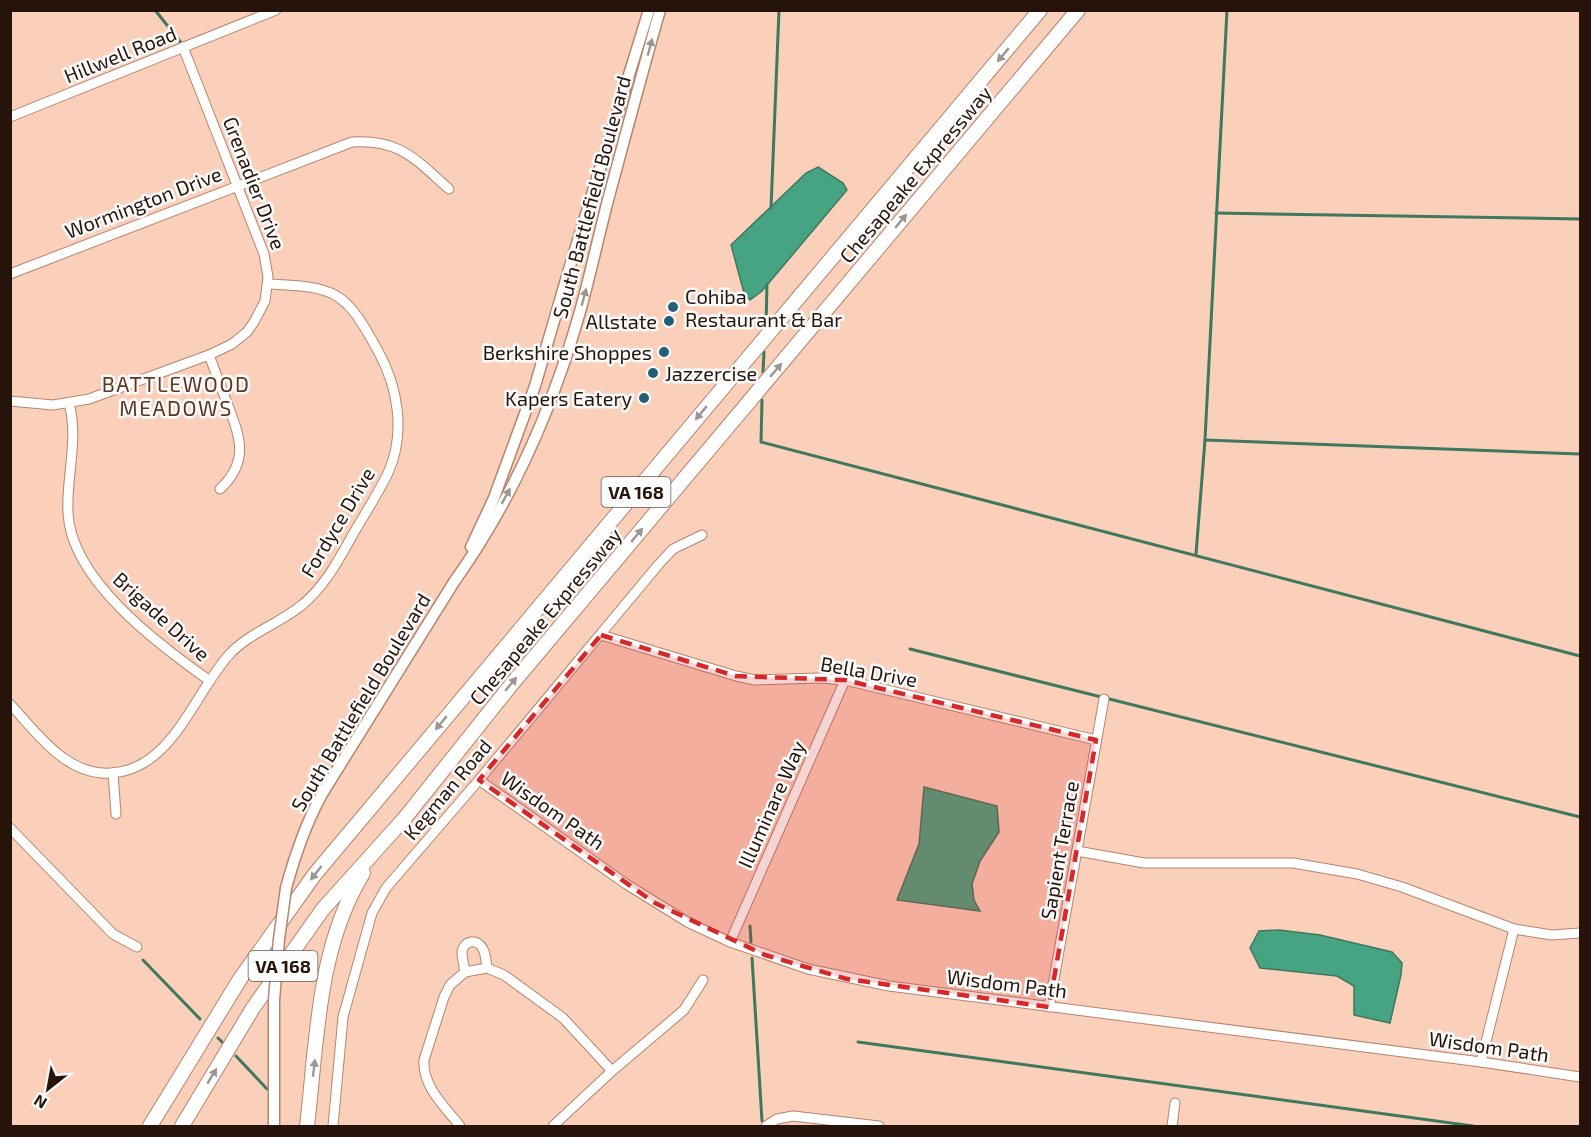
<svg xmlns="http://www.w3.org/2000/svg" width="1591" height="1137" viewBox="0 0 1591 1137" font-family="'Exo 2',sans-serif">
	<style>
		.water { fill: #47a483; stroke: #3d785f; stroke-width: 1.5 }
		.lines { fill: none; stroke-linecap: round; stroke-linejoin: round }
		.stream { stroke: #3d785f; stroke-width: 3 }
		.minor-casing { stroke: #b6846c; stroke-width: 11 }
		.major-casing { stroke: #b6846c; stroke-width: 13 }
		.highway-casing { stroke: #b6846c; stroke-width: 16 }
		.minor { stroke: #fff; stroke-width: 9 }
		.major { stroke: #fff; stroke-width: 10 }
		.highway { stroke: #fff; stroke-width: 14 }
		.major-bridge-casing { stroke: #b6846c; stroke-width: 13; stroke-linecap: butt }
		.major-bridge { stroke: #fff; stroke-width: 10 }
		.oneway { fill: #9d9591 }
		.marked { fill: #d62828; fill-opacity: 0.2; stroke: #d62828; stroke-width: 4.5; stroke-dasharray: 12 8; stroke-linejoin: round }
		.poi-dot { fill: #235f77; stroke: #fbfbfb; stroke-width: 2 }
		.labels { text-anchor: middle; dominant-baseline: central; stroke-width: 5; stroke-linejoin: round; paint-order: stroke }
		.shield { fill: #fbfbfb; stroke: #665952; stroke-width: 1.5 }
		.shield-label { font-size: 18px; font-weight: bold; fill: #26130a }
		.street-label { font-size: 20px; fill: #26130a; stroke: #fbfbfb }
		.poi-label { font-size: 20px; fill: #26130a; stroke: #fbfbfb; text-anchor: end }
		.neighbourhood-label { font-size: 21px; letter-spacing: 1.5px; fill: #613620; stroke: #fbfbfb }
	</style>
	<rect width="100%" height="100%" fill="#fbd0bb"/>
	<g class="water">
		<path d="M 818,167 L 843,183 L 847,190 L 762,291 L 750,300 L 744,293 L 731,245 L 806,173 Z"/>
		<path d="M 924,787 L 997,806 L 999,832 L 980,861 L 972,884 L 974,900 L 980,911 L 897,900 L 919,844 Z"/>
		<path d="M 1279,930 L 1320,935 L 1392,952 L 1402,963 L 1401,975 L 1390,1023 L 1354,1015 L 1354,986 L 1337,976 L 1260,968 L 1250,948 L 1259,931 Z"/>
	</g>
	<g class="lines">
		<g class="stream">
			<path d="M 155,10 L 182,44"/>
			<path d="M 771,208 L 779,10"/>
			<path d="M 1216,213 L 1580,219"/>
			<path d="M 766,324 L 767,284"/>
			<path d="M 763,372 L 764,352"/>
			<path d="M 762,400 L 761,442 L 1580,656"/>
			<path d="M 1205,440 L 1580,454"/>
			<path d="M 1196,554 L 1205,440 L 1227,10"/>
			<path d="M 910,649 L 1580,817"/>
			<path d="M 750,926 L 751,942"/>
			<path d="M 752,958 L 762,1121"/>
			<path d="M 143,960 L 200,1019"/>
			<path d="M 218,1038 L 222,1042"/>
			<path d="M 858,1042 L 1473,1126"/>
			<path d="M 236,1056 L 267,1089"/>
		</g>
		<g class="minor-casing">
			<g id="minor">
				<path d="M 10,117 L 276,10"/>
				<path d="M 10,274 L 352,142 C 400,139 415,159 449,189"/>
				<path d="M 209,355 C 215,371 221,387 227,403 C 240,437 250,461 220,489"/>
				<path d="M 10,401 L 53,405 L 89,399 L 209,355 L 232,344 L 247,332 L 254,322 L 265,301 L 268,277 L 264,254 L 183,47"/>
				<path d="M 69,403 C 79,440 66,476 68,513 C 71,580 159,645 210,681"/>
				<path d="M 601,635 L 736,676 L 755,680 L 819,678 L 845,680 L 1096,740"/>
				<path d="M 10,704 C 37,733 66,776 111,773 C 171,770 193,696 228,656 C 248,633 279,624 302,605 C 325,586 338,561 352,536 C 364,515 378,494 388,473 C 406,433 398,387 378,351 C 345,290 336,287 268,284"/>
				<path d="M 113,773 L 116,814"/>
				<path d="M 479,780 L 626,884 L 689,923 L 730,942 L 808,969 L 889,986 L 1481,1062 L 1580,1077"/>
				<path d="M 10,828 L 113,934 L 137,947"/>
				<path d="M 1077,851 L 1144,863 L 1293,863 L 1357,874 L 1402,887 L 1514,929 L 1552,935 L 1580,933"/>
				<path d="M 730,942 L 845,680"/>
				<path d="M 465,972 C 464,966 462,958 462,952 C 464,940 477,938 483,949 C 486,955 486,962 487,968"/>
				<path d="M 1049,1007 L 1104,699"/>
				<path d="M 1481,1062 L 1514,929"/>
				<path d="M 333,1126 L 343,1017 L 372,913 L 386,888 L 479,780 L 659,564 L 673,549 L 702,535"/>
				<path d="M 460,1126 C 445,1107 422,1086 424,1060 L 444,997 L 450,985 L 465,972 L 487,968 L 504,975 L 563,1018 L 612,1071"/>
				<path d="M 553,1126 L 612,1071 L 684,1010 L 703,980"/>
				<path d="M 766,1126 L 777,1119 L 793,1116 L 879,1126"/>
				<path d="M 1172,1126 L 1175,1103"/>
			</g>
		</g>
		<g class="major-casing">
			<g id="major">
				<path d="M 471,547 L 494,498 L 535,386 L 570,266 L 649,10"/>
				<path d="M 286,888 C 295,855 305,825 322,794 L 454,582 C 511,502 552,409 579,315 C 590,277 598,238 608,200 C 625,137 642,73 660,10"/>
				<path d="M 274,1126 L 274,1000"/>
			</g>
		</g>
		<g class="highway-casing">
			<g id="highway">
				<path d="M 150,1126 L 240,979 L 315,874 L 1040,10"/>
				<path d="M 182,1126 L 253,1008 L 323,909 L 404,819 L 511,685 L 1078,10"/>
				<path d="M 307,1126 C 317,1042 317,948 363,873"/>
			</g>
		</g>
		<use href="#minor" class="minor"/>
		<use href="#major" class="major"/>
		<use href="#highway" class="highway"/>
		<g class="major-bridge-casing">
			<path id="major-bridge" d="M 274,1000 L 279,939 L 286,888"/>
		</g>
		<use href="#major-bridge" class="major-bridge"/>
	</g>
	<defs><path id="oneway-solid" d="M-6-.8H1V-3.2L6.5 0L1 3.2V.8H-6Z" transform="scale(1.5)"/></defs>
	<g class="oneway">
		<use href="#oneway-solid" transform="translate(650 47) rotate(-75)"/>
		<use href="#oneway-solid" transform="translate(1003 55) rotate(130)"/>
		<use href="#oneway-solid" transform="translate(901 221) rotate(-50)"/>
		<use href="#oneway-solid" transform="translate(584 297) rotate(-75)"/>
		<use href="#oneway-solid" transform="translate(776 370) rotate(-50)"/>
		<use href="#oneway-solid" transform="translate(701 413) rotate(130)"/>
		<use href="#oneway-solid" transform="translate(506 496) rotate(-61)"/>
		<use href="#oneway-solid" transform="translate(637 535) rotate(-50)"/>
		<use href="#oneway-solid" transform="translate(511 684) rotate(-50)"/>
		<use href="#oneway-solid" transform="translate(441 723) rotate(130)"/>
		<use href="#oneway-solid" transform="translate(316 873) rotate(128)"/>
		<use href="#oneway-solid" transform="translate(314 1068) rotate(-83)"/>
		<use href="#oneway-solid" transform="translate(212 1076) rotate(-59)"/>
	</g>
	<path class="marked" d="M 601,635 L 736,676 L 845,680 L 1096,740 L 1049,1007 L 847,979 L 765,955 L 655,903 L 479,780 Z"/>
	<g class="poi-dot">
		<circle cx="673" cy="307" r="6"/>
		<circle cx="669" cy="321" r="6"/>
		<circle cx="664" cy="352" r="6"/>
		<circle cx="653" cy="373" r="6"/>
		<circle cx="644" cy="398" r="6"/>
	</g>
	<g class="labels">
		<g class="shield">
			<rect x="601.5" y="477" width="69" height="30" rx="4.5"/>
			<rect x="248.5" y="951" width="69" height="30" rx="4.5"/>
		</g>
		<g class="shield-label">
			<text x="636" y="492">VA 168</text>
			<text x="283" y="966">VA 168</text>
		</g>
		<g class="street-label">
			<text transform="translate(120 54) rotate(-22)">Hillwell Road</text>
			<text transform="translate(915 174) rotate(-50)">Chesapeake Expressway</text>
			<text transform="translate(255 183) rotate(69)">Grenadier Drive</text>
			<text transform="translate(591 197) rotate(-75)">South Battlefield Boulevard</text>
			<text transform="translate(143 202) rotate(-21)">Wormington Drive</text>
			<text transform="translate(337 522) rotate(-59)">Fordyce Drive</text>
			<text transform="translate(162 616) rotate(42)">Brigade Drive</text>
			<text transform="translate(545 616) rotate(-50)">Chesapeake Expressway</text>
			<text transform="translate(869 671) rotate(10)">Bella Drive</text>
			<text transform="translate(360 702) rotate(-59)">South Battlefield Boulevard</text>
			<text transform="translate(447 789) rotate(-50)">Kegman Road</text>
			<text transform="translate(771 804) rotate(-66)">Illuminare Way</text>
			<text transform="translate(553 810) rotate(35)">Wisdom Path</text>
			<text transform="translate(1059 850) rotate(-80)">Sapient Terrace</text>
			<text transform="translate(1007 983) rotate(7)">Wisdom Path</text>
			<text transform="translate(1489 1046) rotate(8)">Wisdom Path</text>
		</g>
		<g class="poi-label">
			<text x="685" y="296" text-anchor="start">Cohiba<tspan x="685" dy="23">Restaurant &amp; Bar</tspan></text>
			<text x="657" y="321">Allstate</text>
			<text x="652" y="352">Berkshire Shoppes</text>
			<text x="665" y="373" text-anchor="start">Jazzercise</text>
			<text x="632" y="398">Kapers Eatery</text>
		</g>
		<g class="neighbourhood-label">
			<text x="176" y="383">BATTLEWOOD<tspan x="176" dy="24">MEADOWS</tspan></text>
		</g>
	</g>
	<rect width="1591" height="1137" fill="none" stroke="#26130a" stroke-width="24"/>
	<g transform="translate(48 1089) rotate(211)" stroke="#fbfbfb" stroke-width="4.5" paint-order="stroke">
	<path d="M0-4.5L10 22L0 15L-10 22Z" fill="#26130a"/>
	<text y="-9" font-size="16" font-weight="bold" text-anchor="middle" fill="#26130a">N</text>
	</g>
</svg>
